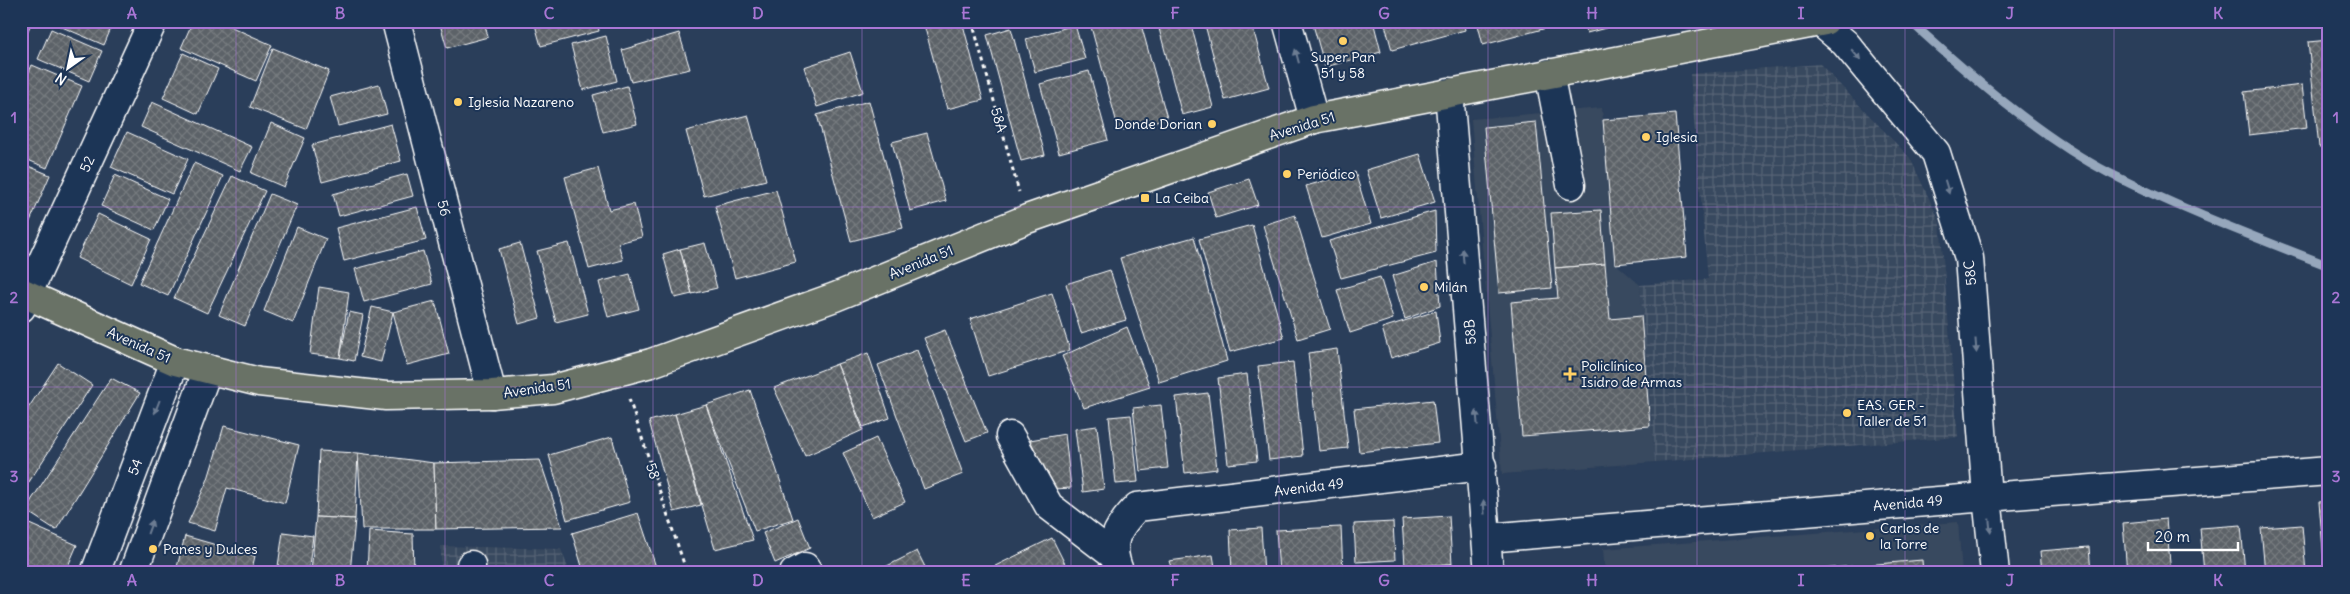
<svg xmlns="http://www.w3.org/2000/svg" width="2350" height="594" viewBox="0 0 2350 594" font-family="Delius,sans-serif">
	<style>
		.built { fill: #39495e }
		.industrial { fill: url(#industrial-grid) }
		.lines { fill: none; stroke-linecap: round; stroke-linejoin: round }
		.stream { stroke: #96a7bc; stroke-width: 9 }
		.building { fill: url(#building-cross-hatch); stroke: #fff }
		.minor-casing { stroke: #fff; stroke-width: 31 }
		.major-casing { stroke: #fff; stroke-width: 31 }
		.path { stroke: #fff; stroke-width: 3; stroke-dasharray: 4 4; stroke-linecap: butt }
		.minor { stroke: #1d3557; stroke-width: 28 }
		.major { stroke: #697266; stroke-width: 28 }
		.oneway { fill: #6c7c92 }
		.grid { fill: none; stroke: #a976d5; stroke-width: 1; stroke-opacity: 0.55 }
		.poi-dot { fill: #ffd166; stroke: #1d3557; stroke-width: 2 }
		.labels { text-anchor: middle; dominant-baseline: central; stroke-width: 4; stroke-linejoin: round; paint-order: stroke }
		.poi-label { font-size: 14px; fill: #fff; stroke: #1d3557; text-anchor: start }
		.street-label { font-size: 14px; fill: #fff; stroke: #1d3557 }
		.neatline { fill: none; stroke: #a976d5; stroke-width: 2 }
		.grid-label { font-size: 16px; text-anchor: middle; font-weight: bold; fill: #a976d5 }
	</style>
	<defs>
		<pattern id="industrial-grid" width="8" height="8" patternUnits="userSpaceOnUse" patternTransform="scale(1.25)"><rect width="8" height="8" fill="#39495e"/><path d="M0 4h8M4 0v8" fill="none" stroke="#576476"/></pattern>
		<pattern id="building-cross-hatch" width="8" height="8" patternUnits="userSpaceOnUse" patternTransform="scale(1.25)"><rect width="8" height="8" fill="#5c6267"/><path d="M0 0l8 8M0 8l8-8" fill="none" stroke="#747a7e"/></pattern>
	</defs>
	<rect width="100%" height="100%" fill="#2a3e5a"/>
	<filter id="ink" filterUnits="userSpaceOnUse"><feTurbulence type="fractalNoise" baseFrequency=".02" numOctaves="2"/><feDisplacementMap in="SourceGraphic" scale="10" xChannelSelector="R" yChannelSelector="G"/><feConvolveMatrix kernelMatrix="1 2 1 2 8 2 1 2 1" color-interpolation-filters="sRGB"/></filter>
	<g filter="url(#ink)">
		<g class="built">
			<path d="M 1602,108 L 1615,263 L 1640,285 L 1655,462 L 1502,474 L 1471,119 Z"/>
			<path d="M 1958,522 L 1962,573 L 1605,573 L 1603,549 Z"/>
		</g>
		<g class="industrial">
			<path d="M 1820,64 L 1910,158 L 1940,222 L 1958,437 L 1655,462 L 1640,285 L 1708,279 L 1690,74 Z"/>
			<path d="M 441,546 L 561,549 L 570,573 L 441,573 Z"/>
		</g>
		<g class="lines">
			<path class="stream" d="M 1910,21 C 1969,75 2039,136 2109,173 C 2180,209 2255,237 2329,266"/>
		</g>
		<g class="building">
			<path d="M 21,21 L 32,21 L 21,47 Z"/>
			<path d="M 48,21 L 114,21 L 104,45 Z"/>
			<path d="M 193,21 L 218,21 L 272,45 L 256,81 L 181,48 Z"/>
			<path d="M 439,21 L 484,21 L 488,37 L 447,48 Z"/>
			<path d="M 534,21 L 597,21 L 599,31 L 541,46 Z"/>
			<path d="M 923,21 L 962,21 L 983,100 L 947,109 Z"/>
			<path d="M 1024,21 L 1043,21 L 1025,26 Z"/>
			<path d="M 1098,21 L 1140,21 L 1167,118 L 1119,131 L 1090,23 Z"/>
			<path d="M 1157,21 L 1190,21 L 1213,107 L 1182,115 Z"/>
			<path d="M 1204,21 L 1251,21 L 1269,88 L 1225,100 Z"/>
			<path d="M 1312,21 L 1373,21 L 1381,52 L 1325,67 Z"/>
			<path d="M 1384,21 L 1463,21 L 1465,30 L 1392,50 Z"/>
			<path d="M 1477,21 L 1557,21 L 1558,25 L 1483,45 Z"/>
			<path d="M 1584,21 L 1632,21 L 1587,33 Z"/>
			<path d="M 1075,25 L 1085,59 L 1035,72 L 1026,39 Z"/>
			<path d="M 1011,28 L 1045,155 L 1021,161 L 987,35 Z"/>
			<path d="M 51,29 L 102,51 L 89,81 L 38,59 Z"/>
			<path d="M 679,33 L 690,69 L 631,82 L 622,50 Z"/>
			<path d="M 606,36 L 617,81 L 583,90 L 571,45 Z"/>
			<path d="M 2329,40 L 2329,146 L 2319,147 L 2308,42 Z"/>
			<path d="M 273,48 L 329,71 L 306,129 L 250,107 Z"/>
			<path d="M 850,52 L 863,92 L 817,107 L 804,67 Z"/>
			<path d="M 183,53 L 218,69 L 198,114 L 163,98 Z"/>
			<path d="M 32,65 L 82,86 L 47,168 L 21,157 L 21,90 Z"/>
			<path d="M 1089,71 L 1108,140 L 1059,153 L 1040,84 Z"/>
			<path d="M 379,84 L 387,114 L 338,126 L 330,97 Z"/>
			<path d="M 2302,85 L 2307,128 L 2249,135 L 2244,92 Z"/>
			<path d="M 627,86 L 637,124 L 603,132 L 593,95 Z"/>
			<path d="M 869,101 L 903,228 L 851,241 L 817,115 Z"/>
			<path d="M 152,102 L 252,147 L 240,171 L 141,127 Z"/>
			<path d="M 1675,114 L 1687,257 L 1615,264 L 1603,120 Z"/>
			<path d="M 748,115 L 766,180 L 704,196 L 686,131 Z"/>
			<path d="M 1536,122 L 1552,288 L 1499,293 L 1484,127 Z"/>
			<path d="M 271,123 L 305,138 L 284,187 L 251,173 Z"/>
			<path d="M 391,124 L 401,161 L 322,182 L 312,145 Z"/>
			<path d="M 127,132 L 188,159 L 172,194 L 111,167 Z"/>
			<path d="M 927,133 L 946,201 L 910,211 L 892,142 Z"/>
			<path d="M 1420,154 L 1435,202 L 1381,218 L 1366,170 Z"/>
			<path d="M 21,163 L 50,175 L 28,226 L 21,223 Z"/>
			<path d="M 194,163 L 223,176 L 168,296 L 139,283 Z"/>
			<path d="M 598,168 L 609,210 L 634,204 L 642,237 L 618,243 L 623,260 L 589,269 L 565,177 Z"/>
			<path d="M 1355,172 L 1371,224 L 1322,238 L 1306,186 Z"/>
			<path d="M 407,174 L 413,196 L 339,216 L 333,194 Z"/>
			<path d="M 115,175 L 168,199 L 154,230 L 101,206 Z"/>
			<path d="M 232,176 L 265,191 L 207,313 L 174,298 Z"/>
			<path d="M 1249,179 L 1258,205 L 1216,218 L 1208,192 Z"/>
			<path d="M 776,190 L 796,262 L 735,278 L 715,206 Z"/>
			<path d="M 270,194 L 297,205 L 245,326 L 219,315 Z"/>
			<path d="M 417,207 L 426,240 L 344,261 L 336,228 Z"/>
			<path d="M 1601,210 L 1605,264 L 1555,268 L 1551,213 Z"/>
			<path d="M 1435,211 L 1436,253 L 1341,278 L 1329,241 Z"/>
			<path d="M 98,214 L 151,239 L 131,284 L 77,258 Z"/>
			<path d="M 1295,215 L 1330,329 L 1298,339 L 1263,225 Z"/>
			<path d="M 1252,225 L 1284,338 L 1230,352 L 1199,239 Z"/>
			<path d="M 297,227 L 326,239 L 293,323 L 264,311 Z"/>
			<path d="M 1194,237 L 1227,361 L 1159,382 L 1120,258 Z"/>
			<path d="M 520,243 L 540,318 L 519,324 L 499,249 Z"/>
			<path d="M 569,243 L 588,314 L 556,322 L 537,251 Z"/>
			<path d="M 705,243 L 717,288 L 692,294 L 680,249 Z"/>
			<path d="M 680,249 L 692,294 L 675,298 L 663,254 Z"/>
			<path d="M 423,251 L 432,284 L 364,302 L 355,269 Z"/>
			<path d="M 1437,262 L 1440,306 L 1405,319 L 1392,276 Z"/>
			<path d="M 1605,264 L 1610,319 L 1641,316 L 1650,426 L 1522,436 L 1511,302 L 1558,298 L 1555,268 Z"/>
			<path d="M 1110,270 L 1126,320 L 1081,333 L 1066,284 Z"/>
			<path d="M 630,274 L 639,309 L 608,317 L 599,282 Z"/>
			<path d="M 1380,277 L 1393,319 L 1350,333 L 1337,290 Z"/>
			<path d="M 319,287 L 349,292 L 340,358 L 310,354 Z"/>
			<path d="M 1052,293 L 1070,350 L 988,376 L 970,319 Z"/>
			<path d="M 435,301 L 449,354 L 407,365 L 393,312 Z"/>
			<path d="M 372,307 L 393,312 L 381,362 L 360,357 Z"/>
			<path d="M 1436,311 L 1440,343 L 1391,358 L 1382,328 Z"/>
			<path d="M 349,312 L 363,315 L 354,361 L 340,358 Z"/>
			<path d="M 1127,327 L 1150,387 L 1084,408 L 1062,356 Z"/>
			<path d="M 945,330 L 987,433 L 966,441 L 924,338 Z"/>
			<path d="M 1337,349 L 1348,448 L 1319,451 L 1308,353 Z"/>
			<path d="M 917,350 L 963,474 L 924,489 L 878,365 Z"/>
			<path d="M 868,353 L 890,418 L 863,427 L 837,364 Z"/>
			<path d="M 1293,362 L 1303,456 L 1269,460 L 1258,366 Z"/>
			<path d="M 58,363 L 92,385 L 27,485 L 21,481 L 21,419 Z"/>
			<path d="M 837,364 L 863,430 L 805,456 L 774,388 Z"/>
			<path d="M 1247,374 L 1257,461 L 1228,464 L 1218,378 Z"/>
			<path d="M 111,378 L 140,393 L 56,530 L 25,510 Z"/>
			<path d="M 750,390 L 793,519 L 755,531 L 706,405 Z"/>
			<path d="M 1208,393 L 1217,469 L 1185,473 L 1176,397 Z"/>
			<path d="M 1433,400 L 1438,443 L 1359,452 L 1354,409 Z"/>
			<path d="M 706,405 L 753,540 L 715,549 L 675,414 Z"/>
			<path d="M 1161,405 L 1168,468 L 1140,471 L 1133,408 Z"/>
			<path d="M 675,414 L 701,505 L 674,512 L 649,421 Z"/>
			<path d="M 1131,415 L 1138,482 L 1116,484 L 1109,417 Z"/>
			<path d="M 224,426 L 299,445 L 285,503 L 227,488 L 215,531 L 188,523 L 208,479 Z"/>
			<path d="M 1097,426 L 1104,489 L 1083,492 L 1075,429 Z"/>
			<path d="M 1065,434 L 1071,488 L 1054,489 L 1030,440 Z"/>
			<path d="M 612,437 L 630,502 L 567,520 L 549,455 Z"/>
			<path d="M 876,438 L 905,502 L 872,517 L 843,453 Z"/>
			<path d="M 319,451 L 358,453 L 355,519 L 316,517 Z"/>
			<path d="M 358,453 L 434,463 L 436,529 L 362,529 Z"/>
			<path d="M 540,460 L 562,527 L 436,529 L 434,463 Z"/>
			<path d="M 2329,501 L 2329,573 L 2325,573 L 2319,502 Z"/>
			<path d="M 638,513 L 658,573 L 584,573 L 572,533 Z"/>
			<path d="M 1449,516 L 1452,564 L 1405,566 L 1402,519 Z"/>
			<path d="M 316,517 L 355,519 L 350,573 L 311,573 Z"/>
			<path d="M 798,518 L 810,548 L 775,563 L 763,533 Z"/>
			<path d="M 2166,519 L 2171,573 L 2127,573 L 2123,523 Z"/>
			<path d="M 1393,522 L 1395,560 L 1356,562 L 1354,524 Z"/>
			<path d="M 27,523 L 77,545 L 65,573 L 21,573 L 21,537 Z"/>
			<path d="M 2241,525 L 2245,573 L 2204,573 L 2200,528 Z"/>
			<path d="M 2302,525 L 2306,573 L 2265,573 L 2261,528 Z"/>
			<path d="M 1341,527 L 1343,573 L 1279,573 L 1276,530 Z"/>
			<path d="M 1261,528 L 1264,573 L 1232,573 L 1230,530 Z"/>
			<path d="M 369,531 L 413,534 L 414,573 L 367,573 Z"/>
			<path d="M 283,532 L 313,536 L 308,573 L 277,573 Z"/>
			<path d="M 185,536 L 255,556 L 251,573 L 197,573 L 177,567 Z"/>
			<path d="M 1052,538 L 1066,566 L 1052,573 L 981,573 Z"/>
			<path d="M 2089,547 L 2091,573 L 2042,573 L 2040,551 Z"/>
			<path d="M 917,551 L 928,573 L 873,573 Z"/>
			<path d="M 1213,555 L 1216,573 L 1173,573 L 1169,561 Z"/>
			<path d="M 1922,560 L 1923,573 L 1776,573 Z"/>
			<path d="M 1452,564 L 1452,573 L 1375,573 L 1375,568 Z"/>
		</g>
		<g class="lines">
			<g class="minor-casing">
				<g id="minor">
					<path d="M 396,21 L 492,394"/>
					<path d="M 1287,21 L 1314,119"/>
					<path d="M 1820,22 L 1845,43 L 1936,153 L 1969,258 L 1987,497 L 1995,573"/>
					<path d="M 1549,73 L 1571,185"/>
					<path d="M 1449,92 L 1489,573"/>
					<path d="M 21,308 L 153,21"/>
					<path d="M 1010,436 L 1049,506 L 1113,555"/>
					<path d="M 1487,538 L 1987,497 L 2329,471"/>
					<path d="M 95,573 L 175,361"/>
					<path d="M 133,573 L 208,369"/>
					<path d="M 471,573 L 471,565"/>
					<path d="M 794,573 L 805,567 L 809,573"/>
					<path d="M 1120,573 C 1107,543 1116,529 1137,507 L 1482,466"/>
				</g>
			</g>
			<g class="major-casing">
				<path id="major" d="M 21,292 L 175,361 L 259,382 L 386,396 L 492,394 L 553,389 L 651,363 L 835,297 L 1027,219 L 1314,119 L 1825,21"/>
			</g>
			<g class="path">
				<path d="M 972,21 L 1019,192"/>
				<path d="M 629,399 L 687,573"/>
			</g>
			<use href="#minor" class="minor"/>
			<use href="#major" class="major"/>
		</g>
		<defs><path id="oneway-solid" d="M-6-.8H1V-3.2L6.5 0L1 3.2V.8H-6Z" transform="scale(1.25)"/></defs>
		<g class="oneway">
			<use href="#oneway-solid" transform="translate(1856 55) rotate(50)"/>
			<use href="#oneway-solid" transform="translate(1297 56) rotate(-105)"/>
			<use href="#oneway-solid" transform="translate(1947 187) rotate(73)"/>
			<use href="#oneway-solid" transform="translate(1463 256) rotate(-95)"/>
			<use href="#oneway-solid" transform="translate(1976 346) rotate(86)"/>
			<use href="#oneway-solid" transform="translate(157 407) rotate(111)"/>
			<use href="#oneway-solid" transform="translate(1477 418) rotate(-95)"/>
			<use href="#oneway-solid" transform="translate(1484 507) rotate(-94)"/>
			<use href="#oneway-solid" transform="translate(1990 526) rotate(84)"/>
			<use href="#oneway-solid" transform="translate(150 527) rotate(-70)"/>
		</g>
	</g>
	<path class="grid" d="M 236,21 L 236,573M 445,21 L 445,573M 653,21 L 653,573M 862,21 L 862,573M 1071,21 L 1071,573M 1279,21 L 1279,573M 1488,21 L 1488,573M 1697,21 L 1697,573M 1905,21 L 1905,573M 2114,21 L 2114,573M 21,207 L 2329,207M 21,387 L 2329,387"/>
	<g class="poi-dot">
		<circle cx="1343" cy="41" r="5"/>
		<circle cx="458" cy="102" r="5"/>
		<circle cx="1212" cy="124" r="5"/>
		<circle cx="1646" cy="137" r="5"/>
		<circle cx="1287" cy="174" r="5"/>
		<rect x="1140" y="193" width="10" height="10" rx="2.5"/>
		<circle cx="1424" cy="287" r="5"/>
		<path d="M1567.5 366.5h5v5h5v5h-5v5h-5v-5h-5v-5h5z"/>
		<circle cx="1847" cy="413" r="5"/>
		<circle cx="1870" cy="536" r="5"/>
		<circle cx="153" cy="549" r="5"/>
	</g>
	<g class="labels">
		<g class="poi-label">
			<text x="1343" y="57" text-anchor="middle">Super Pan<tspan x="1343" dy="16">51 y 58</tspan></text>
			<text x="468" y="102">Iglesia Nazareno</text>
			<text x="1202" y="124" text-anchor="end">Donde Dorian</text>
			<text x="1656" y="137">Iglesia</text>
			<text x="1297" y="174">Periódico</text>
			<text x="1155" y="198">La Ceiba</text>
			<text x="1434" y="287">Milán</text>
			<text x="1581" y="366">Policlínico<tspan x="1581" dy="16">Isidro de Armas</tspan></text>
			<text x="1857" y="405">EAS. GER -<tspan x="1857" dy="16">Taller de 51</tspan></text>
			<text x="1880" y="528">Carlos de<tspan x="1880" dy="16">la Torre</tspan></text>
			<text x="163" y="549">Panes y Dulces</text>
		</g>
		<g class="street-label">
			<text transform="translate(999 120) rotate(74)">58A</text>
			<text transform="translate(1302 126) rotate(-17)">Avenida 51</text>
			<text transform="translate(87 164) rotate(-66)">52</text>
			<text transform="translate(444 208) rotate(76)">56</text>
			<text transform="translate(921 262) rotate(-22)">Avenida 51</text>
			<text transform="translate(1970 273) rotate(-96)">58C</text>
			<text transform="translate(1470 332) rotate(-95)">58B</text>
			<text transform="translate(139 345) rotate(24)">Avenida 51</text>
			<text transform="translate(537 388) rotate(-8)">Avenida 51</text>
			<text transform="translate(135 467) rotate(-69)">54</text>
			<text transform="translate(653 471) rotate(72)">58</text>
			<text transform="translate(1309 487) rotate(-7)">Avenida 49</text>
			<text transform="translate(1908 503) rotate(-5)">Avenida 49</text>
		</g>
	</g>
	<rect width="2350" height="594" fill="none" stroke="#1d3557" stroke-width="55"/>
	<g transform="translate(68 68) rotate(213)" stroke="#1d3557" stroke-width="4" paint-order="stroke">
	<path d="M0-4L9 19L0 12L-9 19Z" fill="#ffffff"/>
	<text y="-8" font-size="14" font-weight="bold" text-anchor="middle" fill="#ffffff">N</text>
	</g>
	<path d="M2148 542v8h90v-8" fill="none" stroke="#ffffff" stroke-width="2.5"/>
	<text x="2155" y="542" font-size="15" fill="#ffffff" stroke="#1d3557" stroke-width="4" paint-order="stroke">20 m</text>
	<rect x="28" y="28" width="2294" height="538" class="neatline"/>
	<g class="grid-label">
		<text x="132" y="19">A</text>
		<text x="340" y="19">B</text>
		<text x="549" y="19">C</text>
		<text x="758" y="19">D</text>
		<text x="966" y="19">E</text>
		<text x="1175" y="19">F</text>
		<text x="1384" y="19">G</text>
		<text x="1592" y="19">H</text>
		<text x="1801" y="19">I</text>
		<text x="2010" y="19">J</text>
		<text x="2218" y="19">K</text>
		<text x="14" y="123">1</text>
		<text x="2336" y="123">1</text>
		<text x="14" y="303">2</text>
		<text x="2336" y="303">2</text>
		<text x="14" y="482">3</text>
		<text x="2336" y="482">3</text>
		<text x="132" y="586">A</text>
		<text x="340" y="586">B</text>
		<text x="549" y="586">C</text>
		<text x="758" y="586">D</text>
		<text x="966" y="586">E</text>
		<text x="1175" y="586">F</text>
		<text x="1384" y="586">G</text>
		<text x="1592" y="586">H</text>
		<text x="1801" y="586">I</text>
		<text x="2010" y="586">J</text>
		<text x="2218" y="586">K</text>
	</g>
</svg>
